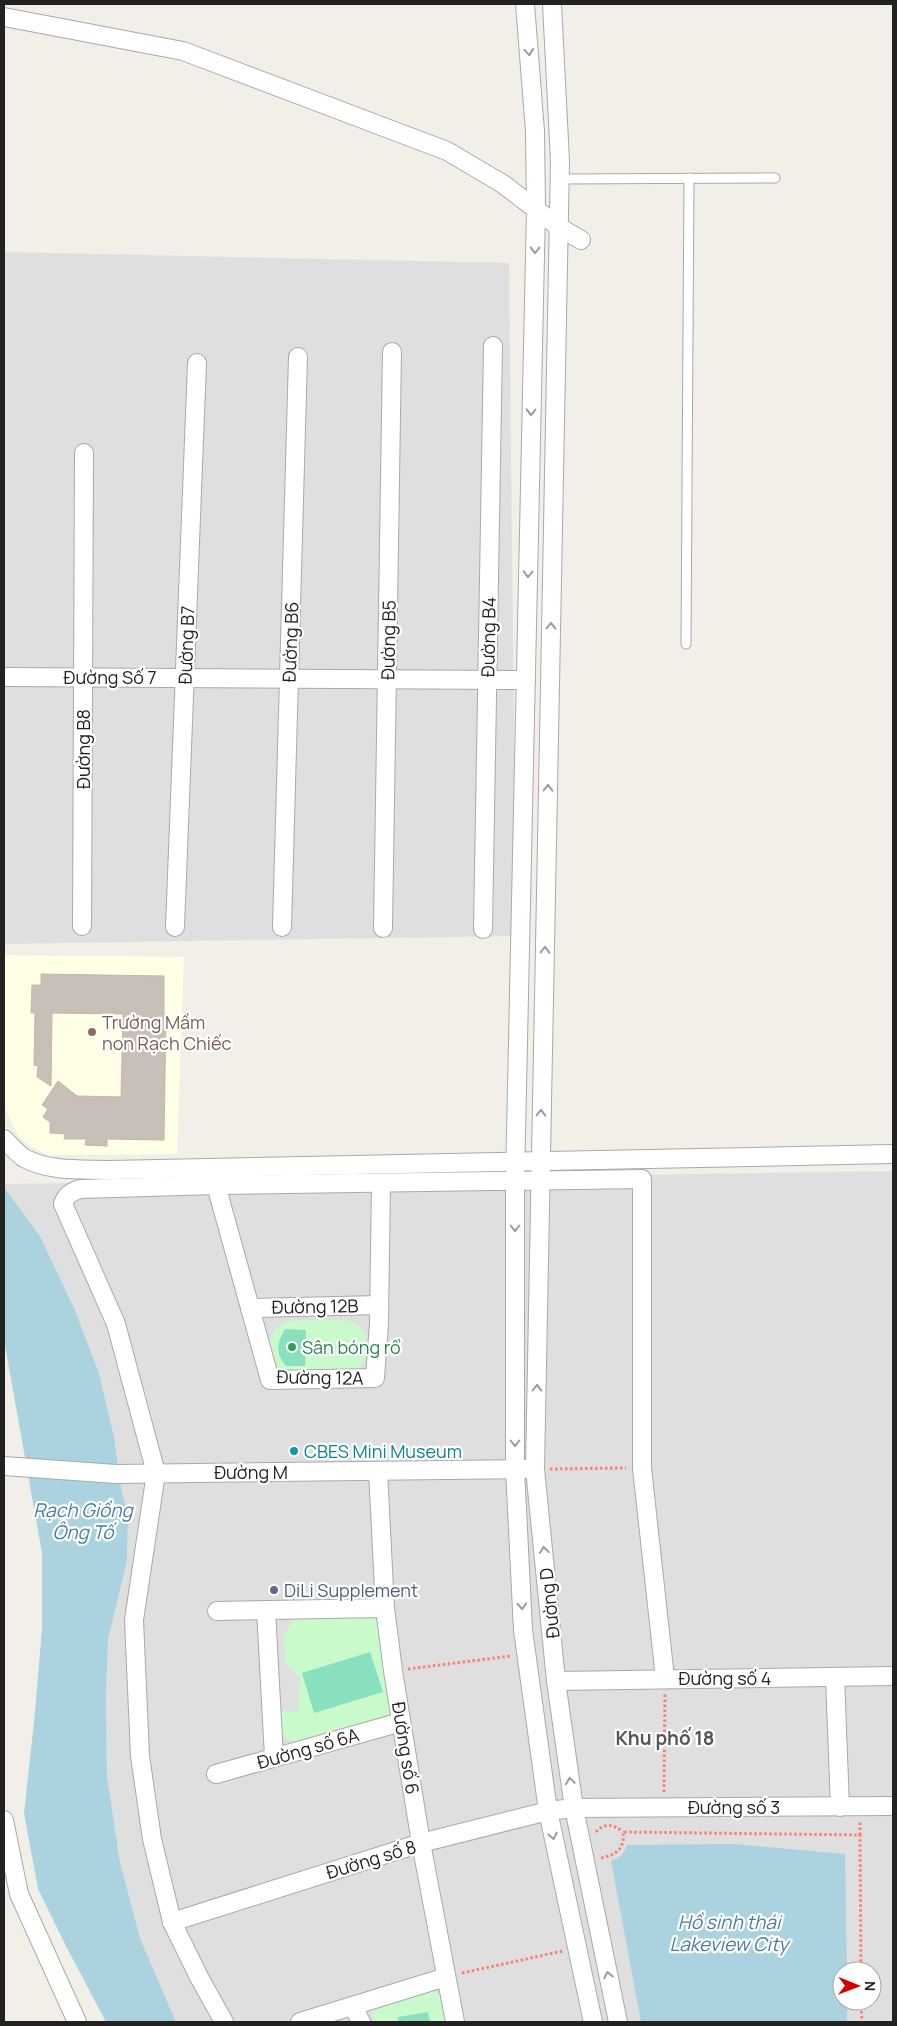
<svg xmlns="http://www.w3.org/2000/svg" width="897" height="2026" viewBox="0 0 897 2026" font-family="Manrope,sans-serif">
	<style>
		.residential { fill: #e0dfdf; fill-rule: evenodd }
		.education { fill: #ffffe5 }
		.park { fill: #c8facc }
		.pitch { fill: #88e0be }
		.water { fill: #aad3df }
		.building { fill: #c7bfb8; stroke: #c4b6ab }
		.lines { fill: none; stroke-linecap: round; stroke-linejoin: round }
		.service-casing { stroke: #a9a9a9; stroke-width: 11 }
		.minor-casing { stroke: #a9a9a9; stroke-width: 20 }
		.path { stroke: #fa8072; stroke-width: 3; stroke-dasharray: 2.5 2.5; stroke-linecap: butt }
		.service { stroke: #fff; stroke-width: 9 }
		.minor { stroke: #fff; stroke-width: 18 }
		.oneway { stroke: #9c9c9c }
		.education-dot { fill: #8d6e63; stroke: #fff; stroke-width: 2 }
		.leisure-dot { fill: #2e9e5b; stroke: #fff; stroke-width: 2 }
		.culture-dot { fill: #0f9aa8; stroke: #fff; stroke-width: 2 }
		.service-dot { fill: #5c6f8a; stroke: #fff; stroke-width: 2 }
		.labels { text-anchor: middle; dominant-baseline: central; stroke-width: 4.5; stroke-linejoin: round; paint-order: stroke }
		.street-label { font-size: 18px; fill: #222; stroke: #fff }
		.education-label { font-size: 18px; fill: #785e54; stroke: #fff; text-anchor: start }
		.leisure-label { font-size: 18px; fill: #27864d; stroke: #fff; text-anchor: start }
		.culture-label { font-size: 18px; fill: #0d838f; stroke: #fff; text-anchor: start }
		.service-label { font-size: 18px; fill: #4e5e75; stroke: #fff; text-anchor: start }
		.water-label { font-size: 19px; font-style: italic; fill: #4a7aab; stroke: #fff }
		.neighbourhood-label { font-size: 19px; font-weight: bold; fill: #555; stroke: #fff }
	</style>
	<rect width="100%" height="100%" fill="#f2efe9"/>
	<g class="residential">
		<path d="M 4,252 L 509,263 L 516,936 L 4,944 Z"/>
		<path d="M 893,1171 L 893,2022 L 176,2022 L 140,1938 L 120,1862 L 107,1776 L 106,1698 L 108,1640 L 127,1561 L 128,1514 L 121,1488 L 114,1437 L 99,1373 L 75,1310 L 40,1236 L 4,1187 L 4,1184 ZM 842,1971 L 872,1971 L 872,2001 L 842,2001 Z"/>
	</g>
	<path class="education" d="M 4,955 L 184,957 L 177,1154 L 49,1155 L 30,1146 L 19,1137 L 4,1107 Z"/>
	<g class="park">
		<path d="M 287,1321 C 300,1321 343,1318 352,1322 C 361,1326 366,1334 367,1343 C 369,1355 365,1363 357,1371 L 284,1375 L 276,1370 L 268,1342 L 277,1327 Z"/>
		<path d="M 295,1617 L 369,1617 L 377,1620 L 380,1625 L 392,1711 L 388,1717 L 297,1741 C 276,1741 281,1727 281,1711 L 298,1712 L 300,1678 L 288,1666 L 285,1658 L 284,1636 Z"/>
		<path d="M 432,1989 C 445,1997 445,2008 448,2022 L 374,2022 L 372,2018 L 373,2011 L 379,2007 Z"/>
	</g>
	<g class="pitch">
		<path d="M 285,1329 L 306,1330 L 305,1366 L 286,1366 C 275,1353 277,1343 285,1329 Z"/>
		<path d="M 370,1652 L 383,1692 L 314,1713 L 302,1673 Z"/>
		<path d="M 428,2012 L 430,2022 L 399,2022 L 398,2017 Z"/>
	</g>
	<g class="water">
		<path d="M 4,1187 L 40,1236 L 75,1310 L 99,1373 L 114,1437 L 121,1488 L 128,1514 L 127,1561 L 108,1640 L 106,1698 L 107,1776 L 120,1862 L 140,1938 L 176,2022 L 106,2022 L 66,1946 L 38,1889 L 24,1813 L 34,1722 L 42,1629 L 42,1553 L 4,1340 Z"/>
		<path d="M 734,1844 L 845,1854 L 847,1971 L 842,1971 L 842,2001 L 847,2001 L 847,2022 L 641,2022 L 611,1861 C 620,1858 624,1854 627,1845 Z"/>
	</g>
	<path class="building" d="M 41,974 L 164,976 L 164,1014 L 166,1014 L 164,1140 L 107,1139 L 107,1146 L 85,1145 L 86,1139 L 64,1139 L 65,1134 L 50,1133 L 50,1122 L 43,1117 L 48,1109 L 42,1105 L 58,1081 L 77,1096 L 121,1097 L 123,1014 L 52,1013 L 51,1086 L 37,1077 L 38,1066 L 34,1065 L 35,1013 L 31,1013 L 32,985 L 41,985 Z"/>
	<g class="lines">
		<g class="service-casing">
			<g id="service">
				<path d="M 560,179 L 775,178"/>
				<path d="M 686,644 L 689,178"/>
			</g>
		</g>
		<g class="minor-casing">
			<g id="minor">
				<path d="M 525,4 L 535,131 L 536,209 L 515,1180 L 515,1469 L 523,1630 L 548,1811 L 593,2022"/>
				<path d="M 552,4 L 560,161 L 535,1469 L 556,1681 L 574,1808 L 618,2022"/>
				<path d="M 4,17 L 183,51 L 447,151 L 503,184 L 559,227 L 581,240"/>
				<path d="M 4,677 L 526,680"/>
				<path d="M 82,926 L 84,453"/>
				<path d="M 175,927 L 197,363"/>
				<path d="M 282,927 L 298,357"/>
				<path d="M 383,928 L 392,352"/>
				<path d="M 483,929 L 493,346"/>
				<path d="M 4,1139 C 10,1145 17,1153 24,1158 C 50,1172 81,1169 109,1170 L 893,1154"/>
				<path d="M 216,1185 L 270,1380 L 375,1378 L 379,1323 L 381,1183"/>
				<path d="M 250,1308 L 379,1305"/>
				<path d="M 4,1466 L 116,1474 L 525,1469"/>
				<path d="M 378,1471 L 385,1608 L 393,1671 L 421,1843 L 455,2022"/>
				<path d="M 266,1610 L 274,1757"/>
				<path d="M 217,1611 L 385,1608"/>
				<path d="M 835,1677 L 840,1807"/>
				<path d="M 556,1681 L 893,1676"/>
				<path d="M 216,1774 L 401,1722"/>
				<path d="M 4,1820 L 19,1894 L 77,2022"/>
				<path d="M 172,1922 L 421,1843 L 548,1811 L 574,1808 L 893,1806"/>
				<path d="M 353,2006 L 361,2022"/>
				<path d="M 224,2022 L 199,1977 L 172,1922 L 152,1839 L 140,1756 L 134,1620 L 156,1473 L 116,1324 L 63,1204 C 66,1195 71,1192 80,1189 L 216,1185 L 642,1179 L 642,1468 L 665,1678"/>
				<path d="M 300,2022 L 446,1977"/>
			</g>
		</g>
		<g class="path">
			<path d="M 550,1469 L 626,1468"/>
			<path d="M 408,1669 L 511,1656"/>
			<path d="M 664,1792 L 665,1694"/>
			<path d="M 596,1832 C 604,1823 614,1824 623,1832"/>
			<path d="M 860,1835 L 860,1822"/>
			<path d="M 601,1858 C 616,1855 625,1849 623,1832 L 860,1835 L 861,1971"/>
			<path d="M 462,1973 L 563,1951"/>
			<path d="M 861,2001 L 862,2022"/>
		</g>
		<use href="#service" class="service"/>
		<use href="#minor" class="minor"/>
	</g>
	<defs><path id="oneway-chevron" d="M-2-3.5L2.5 0L-2 3.5" fill="none" stroke-width="1.6" stroke-linecap="round" stroke-linejoin="round" transform="scale(1.25)"/></defs>
	<g class="oneway">
		<use href="#oneway-chevron" transform="translate(529 52) rotate(85)"/>
		<use href="#oneway-chevron" transform="translate(535 250) rotate(91)"/>
		<use href="#oneway-chevron" transform="translate(531 412) rotate(91)"/>
		<use href="#oneway-chevron" transform="translate(528 574) rotate(91)"/>
		<use href="#oneway-chevron" transform="translate(551 626) rotate(-89)"/>
		<use href="#oneway-chevron" transform="translate(548 788) rotate(-89)"/>
		<use href="#oneway-chevron" transform="translate(545 950) rotate(-89)"/>
		<use href="#oneway-chevron" transform="translate(541 1113) rotate(-89)"/>
		<use href="#oneway-chevron" transform="translate(515 1228) rotate(90)"/>
		<use href="#oneway-chevron" transform="translate(537 1388) rotate(-89)"/>
		<use href="#oneway-chevron" transform="translate(515 1443) rotate(90)"/>
		<use href="#oneway-chevron" transform="translate(544 1550) rotate(-96)"/>
		<use href="#oneway-chevron" transform="translate(522 1606) rotate(87)"/>
		<use href="#oneway-chevron" transform="translate(570 1781) rotate(-98)"/>
		<use href="#oneway-chevron" transform="translate(553 1836) rotate(78)"/>
		<use href="#oneway-chevron" transform="translate(608 1975) rotate(-102)"/>
	</g>
	<circle class="education-dot" cx="92" cy="1032" r="5"/>
	<circle class="leisure-dot" cx="292" cy="1347" r="5"/>
	<circle class="culture-dot" cx="294" cy="1451" r="5"/>
	<circle class="service-dot" cx="274" cy="1590" r="5"/>
	<g class="labels">
		<g class="street-label">
			<text transform="translate(488 637) rotate(-89)">Đường B4</text>
			<text transform="translate(388 640) rotate(-89)">Đường B5</text>
			<text transform="translate(290 642) rotate(-88)">Đường B6</text>
			<text transform="translate(186 645) rotate(-88)">Đường B7</text>
			<text x="110" y="677">Đường Số 7</text>
			<text transform="translate(83 749) rotate(-90)">Đường B8</text>
			<text transform="translate(315 1306) rotate(-1)">Đường 12B</text>
			<text transform="translate(320 1377) rotate(1)">Đường 12A</text>
			<text x="251" y="1472">Đường M</text>
			<text transform="translate(549 1603) rotate(-96)">Đường D</text>
			<text x="725" y="1678">Đường số 4</text>
			<text transform="translate(308 1748) rotate(-16)">Đường số 6A</text>
			<text transform="translate(406 1748) rotate(81)">Đường số 6</text>
			<text x="734" y="1807">Đường số 3</text>
			<text transform="translate(371 1859) rotate(-17)">Đường số 8</text>
		</g>
		<g class="education-label">
			<text x="102" y="1022">Trường Mầm<tspan x="102" dy="21">non Rạch Chiếc</tspan></text>
		</g>
		<g class="leisure-label">
			<text x="302" y="1347">Sân bóng rổ</text>
		</g>
		<g class="culture-label">
			<text x="304" y="1451">CBES Mini Museum</text>
		</g>
		<g class="service-label">
			<text x="284" y="1590">DiLi Supplement</text>
		</g>
		<g class="water-label">
			<text x="83" y="1510">Rạch Giồng<tspan x="83" dy="22">Ông Tố</tspan></text>
			<text x="729" y="1922">Hồ sinh thái<tspan x="729" dy="22">Lakeview City</tspan></text>
		</g>
		<g class="neighbourhood-label">
			<text x="665" y="1738">Khu phố 18</text>
		</g>
	</g>
	<rect width="897" height="2026" fill="none" stroke="#222222" stroke-width="10"/>
	<g transform="translate(857 1986) rotate(91)"><circle r="24" fill="#ffffff" stroke="#a7a7a7"/>
	<path d="M0-4L9 19L0 12L-9 19Z" fill="#d40000"/>
	<text y="-8" font-size="14" font-weight="bold" text-anchor="middle" fill="#222222">N</text>
	</g>
</svg>
